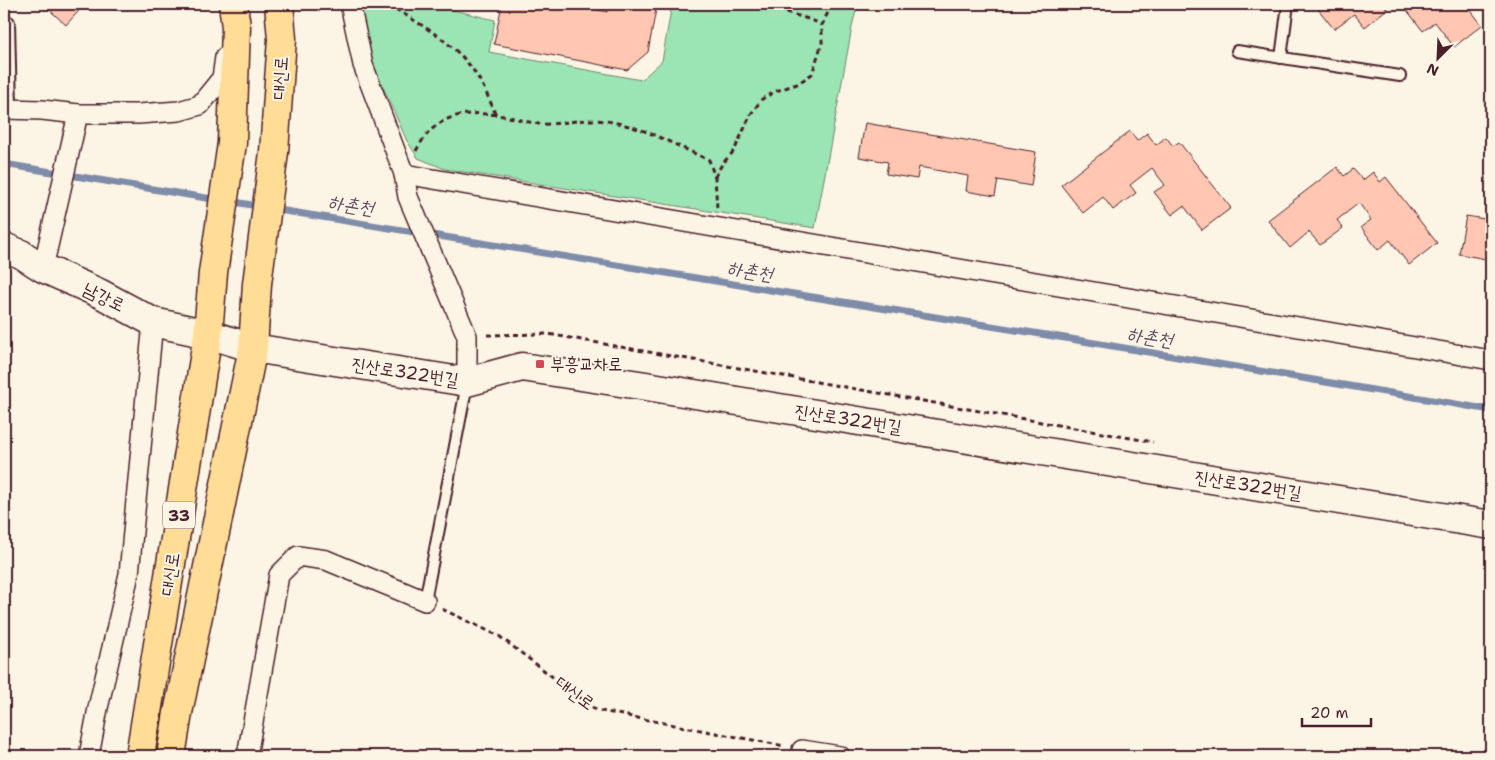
<svg xmlns="http://www.w3.org/2000/svg" width="1495" height="760" viewBox="0 0 1495 760" font-family="'Shantell Sans','Poor Story',sans-serif">
	<style>
		.green { fill: #9be4b3; stroke: #72826f }
		.lines { fill: none; stroke-linecap: round; stroke-linejoin: round }
		.stream { stroke: #7e8ba9; stroke-width: 7 }
		.building { fill: #ffc7b2; stroke: #4a1f2b }
		.lane-casing { stroke: #4a1f2b; stroke-width: 14 }
		.street-casing { stroke: #4a1f2b; stroke-width: 22 }
		.secondary-casing { stroke: #4a1f2b; stroke-width: 31 }
		.highway-casing { stroke: #4a1f2b; stroke-width: 31 }
		.path { stroke: #4a1f2b; stroke-width: 3; stroke-dasharray: 5 4; stroke-linecap: butt }
		.lane { stroke: #fcf5e5; stroke-width: 10 }
		.street { stroke: #fcf5e5; stroke-width: 19 }
		.secondary { stroke: #fcf5e5; stroke-width: 28 }
		.highway { stroke: #ffdd96; stroke-width: 28 }
		.poi-dot { fill: #d1495b; stroke: #fcf5e5; stroke-width: 2 }
		.labels { text-anchor: middle; dominant-baseline: central; stroke-width: 4; stroke-linejoin: round; paint-order: stroke }
		.shield { fill: #fcf5e5; stroke: #7f5f63; stroke-width: 1 }
		.shield-label { font-size: 16px; font-weight: bold; fill: #4a1f2b }
		.street-label { font-size: 18px; fill: #4a1f2b; stroke: #fcf5e5 }
		.poi-label { font-size: 18px; fill: #4a1f2b; stroke: #fcf5e5; text-anchor: start }
		.water-label { font-size: 19px; font-style: italic; fill: #604c60; stroke: #fcf5e5 }
	</style>
	<rect width="100%" height="100%" fill="#fcf5e5"/>
	<filter id="ink" filterUnits="userSpaceOnUse"><feTurbulence type="fractalNoise" baseFrequency=".02" numOctaves="2"/><feDisplacementMap in="SourceGraphic" scale="10" xChannelSelector="R" yChannelSelector="G"/><feConvolveMatrix kernelMatrix="1 2 1 2 8 2 1 2 1" color-interpolation-filters="sRGB"/></filter>
	<g filter="url(#ink)">
		<path class="green" d="M 360,4 L 428,4 L 495,20 L 489,52 L 641,80 L 662,61 L 672,4 L 858,4 L 853,22 L 815,228 L 445,169 L 418,158 L 407,141 L 371,60 Z"/>
		<g class="lines">
			<g class="stream">
				<path d="M 4,164 L 218,200"/>
				<path d="M 229,201 L 263,207"/>
				<path d="M 273,209 L 1071,339 L 1491,410"/>
			</g>
		</g>
		<g class="building">
			<path d="M 43,4 L 85,4 L 66,25 Z"/>
			<path d="M 502,4 L 556,4 L 571,7 L 572,4 L 595,4 L 594,9 L 607,12 L 609,4 L 657,4 L 648,52 L 627,70 L 494,44 Z"/>
			<path d="M 1314,4 L 1383,4 L 1387,9 L 1365,27 L 1354,14 L 1334,29 Z"/>
			<path d="M 1413,4 L 1466,4 L 1482,25 L 1454,47 L 1435,22 L 1423,31 L 1406,9 Z"/>
			<path d="M 865,123 L 1036,152 L 1031,186 L 998,180 L 995,196 L 966,191 L 968,176 L 919,167 L 917,179 L 886,174 L 888,162 L 859,157 Z"/>
			<path d="M 1130,131 L 1137,141 L 1147,133 L 1156,145 L 1166,137 L 1173,146 L 1179,142 L 1231,208 L 1202,230 L 1184,206 L 1172,215 L 1154,192 L 1165,185 L 1152,168 L 1130,185 L 1136,193 L 1113,210 L 1103,197 L 1083,213 L 1061,185 Z"/>
			<path d="M 1337,167 L 1344,176 L 1353,169 L 1363,180 L 1373,172 L 1380,182 L 1386,177 L 1437,243 L 1409,265 L 1390,240 L 1378,250 L 1361,227 L 1371,220 L 1359,203 L 1337,220 L 1343,228 L 1320,245 L 1309,232 L 1290,248 L 1268,220 Z"/>
			<path d="M 1466,216 L 1491,220 L 1491,260 L 1459,254 Z"/>
		</g>
		<g class="lines">
			<g class="lane-casing">
				<g id="lane">
					<path d="M 9,22 L 11,109"/>
					<path d="M 1237,51 L 1400,76"/>
					<path d="M 1281,58 L 1288,4"/>
					<path d="M 425,601 L 467,384"/>
				</g>
			</g>
			<g class="street-casing">
				<g id="street">
					<path d="M 350,4 L 363,65 L 404,174 L 408,197 L 467,336 L 467,382"/>
					<path d="M 4,109 L 42,110 L 78,114 L 138,114 L 179,111 L 200,105 L 222,78 L 225,57"/>
					<path d="M 404,174 L 1491,360"/>
					<path d="M 43,268 L 78,114"/>
					<path d="M 802,750 L 840,756"/>
					<path d="M 89,756 L 98,708 L 129,574 L 153,322"/>
					<path d="M 247,756 L 279,575 L 298,556 L 326,560 L 425,601"/>
				</g>
			</g>
			<g class="secondary-casing">
				<path id="secondary" d="M 4,247 L 21,254 L 43,268 L 101,294 L 153,322 L 208,334 L 253,348 L 467,382 L 522,367 L 646,386 L 1491,525"/>
			</g>
			<g class="highway-casing">
				<g id="highway">
					<path d="M 140,756 L 208,334 L 213,273 L 232,143 L 236,27 L 233,4"/>
					<path d="M 171,756 L 178,713 L 253,348 L 257,284 L 274,152 L 282,39 L 279,4"/>
				</g>
			</g>
			<g class="path">
				<path d="M 388,4 C 414,21 445,37 466,61 C 480,77 488,96 496,115"/>
				<path d="M 770,4 C 786,15 806,16 822,25"/>
				<path d="M 416,151 C 436,113 465,110 504,116 C 516,118 529,123 541,124 C 557,125 574,120 591,120 C 632,120 672,144 709,160 L 715,178 L 717,208"/>
				<path d="M 715,177 L 722,164 L 734,151 L 751,114 L 762,99 L 776,91 L 797,84 L 812,74 L 822,43 L 822,25 L 832,4"/>
				<path d="M 487,335 L 548,334 L 1153,442"/>
				<path d="M 442,609 L 499,636 L 596,710 L 784,746"/>
			</g>
			<use href="#lane" class="lane"/>
			<use href="#street" class="street"/>
			<use href="#secondary" class="secondary"/>
			<use href="#highway" class="highway"/>
		</g>
	</g>
	<rect class="poi-dot" x="535" y="359" width="10" height="10" rx="2.5"/>
	<g class="labels">
		<rect class="shield" x="163" y="501.5" width="32" height="27" rx="4"/>
		<g class="shield-label">
			<text x="179" y="515">33</text>
		</g>
		<g class="street-label">
			<text transform="translate(280 78) rotate(-86)">대신로</text>
			<text transform="translate(104 297) rotate(26)">남강로</text>
			<text transform="translate(405 372) rotate(9)">진산로322번길</text>
			<text transform="translate(848 419) rotate(9)">진산로322번길</text>
			<text transform="translate(1248 485) rotate(9)">진산로322번길</text>
			<text transform="translate(170 574) rotate(-81)">대신로</text>
			<text transform="translate(575 693) rotate(36)">대신로</text>
		</g>
		<g class="poi-label">
			<text x="550" y="364">부흥교차로</text>
		</g>
		<g class="water-label">
			<text transform="translate(351 205) rotate(9)">하촌천</text>
			<text transform="translate(750 271) rotate(9)">하촌천</text>
			<text transform="translate(1150 337) rotate(9)">하촌천</text>
		</g>
	</g>
	<rect width="1495" height="760" fill="none" stroke="#fcf5e5" stroke-width="20"/>
	<rect x="10" y="10" width="1475" height="740" fill="none" stroke="#4a1f2b" stroke-width="2" filter="url(#ink)"/>
	<g transform="translate(1438 58) rotate(204)" stroke="#fcf5e5" stroke-width="4" paint-order="stroke">
	<path d="M0-4L9 19L0 12L-9 19Z" fill="#4a1f2b"/>
	<text y="-8" font-size="14" font-weight="bold" text-anchor="middle" fill="#4a1f2b">N</text>
	</g>
	<path d="M1302 718v8h69v-8" fill="none" stroke="#4a1f2b" stroke-width="2.5"/>
	<text x="1310" y="718" font-size="15" fill="#4a1f2b" stroke="#fcf5e5" stroke-width="4" paint-order="stroke">20 m</text>
</svg>
